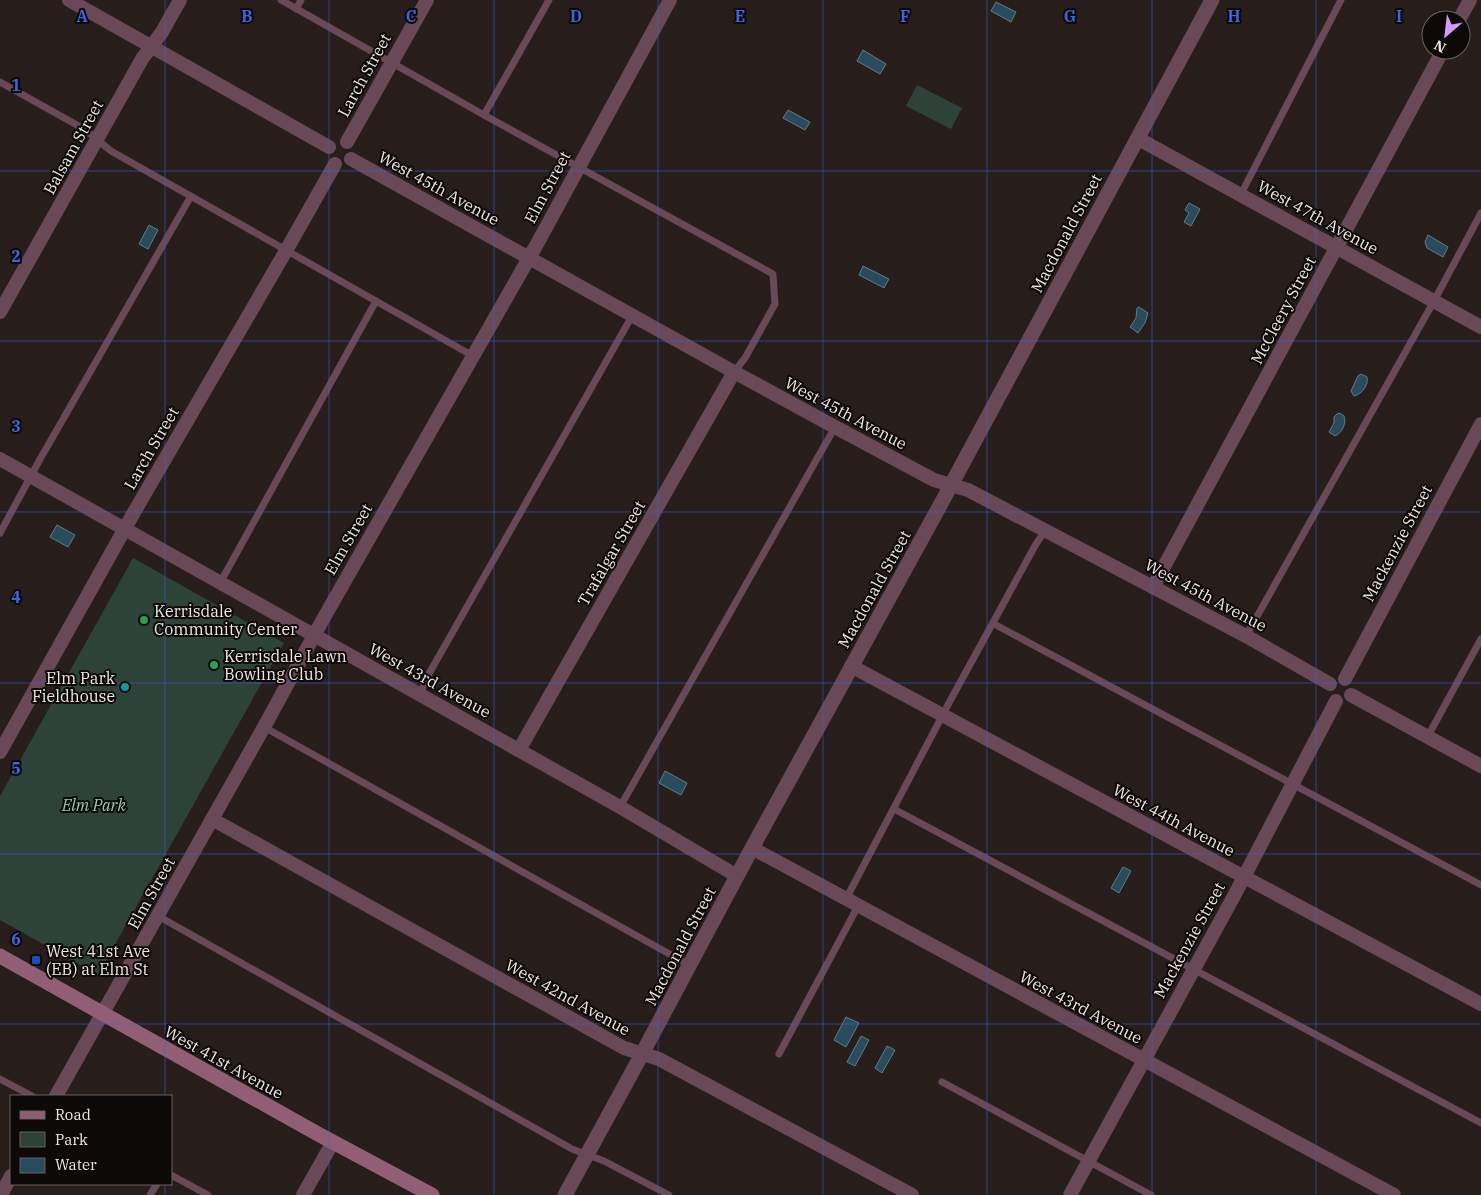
<svg xmlns="http://www.w3.org/2000/svg" width="1481" height="1195" viewBox="0 0 1481 1195" font-family="'IBM Plex Serif',serif">
	<style>
		.green { fill: #2d4238 }
		.water { fill: #294c5d; stroke: #647a86 }
		.lines { fill: none; stroke-linecap: round; stroke-linejoin: round }
		.service { stroke: #694857; stroke-width: 7 }
		.minor { stroke: #694857; stroke-width: 14 }
		.tertiary { stroke: #694857; stroke-width: 15 }
		.secondary { stroke: #925e75; stroke-width: 15 }
		.grid { fill: none; stroke: #3c65da; stroke-width: 1; stroke-opacity: 0.55 }
		.leisure-dot { fill: #2e9e5b; stroke: #0d0908; stroke-width: 2 }
		.culture-dot { fill: #0f9aa8; stroke: #0d0908; stroke-width: 2 }
		.transit-dot { fill: #1a4fb4; stroke: #0d0908; stroke-width: 2 }
		.labels { text-anchor: middle; dominant-baseline: central; stroke-width: 4; stroke-linejoin: round; paint-order: stroke }
		.street-label { font-size: 16px; fill: #ede6e4; stroke: #0d0908 }
		.poi-label { font-size: 16px; fill: #ede6e4; stroke: #0d0908; text-anchor: start }
		.park-label { font-size: 16px; font-style: italic; fill: #8ed0b2; stroke: #0d0908 }
		.grid-label { font-size: 16px; text-anchor: middle; font-weight: bold; fill: #3c65da; stroke: #0d0908; stroke-width: 4; stroke-linejoin: round; paint-order: stroke }
	</style>
	<rect width="100%" height="100%" fill="#271e1b"/>
	<g class="green">
		<path d="M 917,85 L 962,108 L 951,129 L 906,106 Z"/>
		<path d="M 133,558 L 284,643 L 98,975 L 0,920 L 0,796 Z"/>
	</g>
	<g class="water">
		<path d="M 996,2 L 1016,12 L 1011,22 L 991,11 Z"/>
		<path d="M 863,50 L 886,64 L 880,74 L 857,61 Z"/>
		<path d="M 788,110 L 810,122 L 805,130 L 783,118 Z"/>
		<path d="M 1189,203 L 1200,209 L 1191,226 L 1184,222 L 1189,213 L 1185,210 Z"/>
		<path d="M 149,225 L 158,230 L 148,249 L 139,244 Z"/>
		<path d="M 1428,235 L 1448,247 L 1443,257 L 1427,248 L 1425,242 Z"/>
		<path d="M 863,266 L 889,279 L 884,288 L 859,275 Z"/>
		<path d="M 1139,307 L 1148,313 L 1145,323 L 1138,333 L 1130,327 L 1136,318 L 1137,308 Z"/>
		<path d="M 1361,374 L 1367,377 C 1369,385 1362,394 1354,396 L 1351,391 L 1358,376 Z"/>
		<path d="M 1340,413 L 1344,416 C 1347,423 1342,433 1335,436 L 1329,432 L 1334,423 L 1334,417 L 1337,414 Z"/>
		<path d="M 57,525 L 75,535 L 68,547 L 50,537 Z"/>
		<path d="M 665,771 L 687,783 L 681,795 L 659,783 Z"/>
		<path d="M 1123,867 L 1131,871 L 1119,893 L 1111,888 Z"/>
		<path d="M 846,1017 L 859,1023 L 846,1047 L 834,1040 Z"/>
		<path d="M 861,1036 L 869,1040 L 855,1066 L 847,1062 Z"/>
		<path d="M 887,1046 L 895,1050 L 882,1073 L 875,1068 Z"/>
	</g>
	<g class="lines">
		<g class="service">
			<path d="M 281,0 L 484,115 L 773,274 L 775,304 L 745,358 L 734,372"/>
			<path d="M 296,9 L 301,0"/>
			<path d="M 0,82 L 84,129 L 111,151 L 473,356"/>
			<path d="M 484,115 L 549,0"/>
			<path d="M 1241,194 L 1341,0"/>
			<path d="M 0,533 L 39,461 L 191,196"/>
			<path d="M 220,583 L 376,301"/>
			<path d="M 994,624 L 1481,885"/>
			<path d="M 1246,636 L 1434,301 L 1481,213"/>
			<path d="M 420,695 L 426,679 L 632,316"/>
			<path d="M 264,727 L 689,965"/>
			<path d="M 1428,736 L 1481,639"/>
			<path d="M 620,807 L 835,427"/>
			<path d="M 894,809 L 1481,1123"/>
			<path d="M 846,899 L 950,701 L 1036,544 L 1045,531"/>
			<path d="M 158,916 L 572,1149 L 604,1161 L 669,1195"/>
			<path d="M 779,1054 L 858,906"/>
			<path d="M 0,1079 L 32,1096"/>
			<path d="M 942,1082 L 1151,1195"/>
			<path d="M 171,1175 L 208,1195"/>
			<path d="M 150,1195 L 157,1184"/>
		</g>
		<g class="minor">
			<path d="M 69,0 L 329,147"/>
			<path d="M 1459,20 L 1470,0"/>
			<path d="M 1137,138 L 1481,327"/>
			<path d="M 347,142 L 427,0"/>
			<path d="M 351,159 L 734,372 L 835,427 L 934,480 L 968,490 L 1246,636 L 1330,684"/>
			<path d="M 0,312 L 142,59 L 162,32 L 180,0"/>
			<path d="M 0,459 L 620,807 L 737,876"/>
			<path d="M 1153,587 L 1443,50"/>
			<path d="M 851,666 L 1481,1004"/>
			<path d="M 1345,679 L 1481,424"/>
			<path d="M 1351,695 L 1481,766"/>
			<path d="M 519,750 L 734,372"/>
			<path d="M 0,752 L 133,514 L 287,249 L 335,164"/>
			<path d="M 212,819 L 624,1048 L 659,1059 L 912,1195"/>
			<path d="M 752,848 L 1394,1195"/>
			<path d="M 56,1096 L 264,727 L 322,621 L 537,244 L 670,0"/>
			<path d="M 1,1195 L 11,1176"/>
			<path d="M 303,1195 L 333,1142"/>
			<path d="M 1070,1195 L 1234,896 L 1336,701"/>
		</g>
		<path class="tertiary" d="M 565,1195 L 642,1054 L 752,848 L 943,500 L 1212,0"/>
		<path class="secondary" d="M 0,956 L 318,1134 L 432,1195"/>
	</g>
	<path class="grid" d="M 165,0 L 165,1096M 329,0 L 329,1195M 494,0 L 494,1195M 658,0 L 658,1195M 823,0 L 823,1195M 987,0 L 987,1195M 1152,0 L 1152,1195M 1316,0 L 1316,1195M 0,171 L 1481,171M 0,341 L 1481,341M 0,512 L 1481,512M 0,683 L 1481,683M 0,854 L 1481,854M 0,1024 L 1481,1024M 165,1184 L 165,1195"/>
	<g class="leisure-dot">
		<circle cx="144" cy="620" r="5"/>
		<circle cx="214" cy="665" r="5"/>
	</g>
	<circle class="culture-dot" cx="125" cy="687" r="5"/>
	<rect class="transit-dot" x="31" y="955" width="10" height="10" rx="2.5"/>
	<g class="labels">
		<g class="street-label">
			<text transform="translate(364 75) rotate(-61)">Larch Street</text>
			<text transform="translate(73 147) rotate(-61)">Balsam Street</text>
			<text transform="translate(547 187) rotate(-62)">Elm Street</text>
			<text transform="translate(439 188) rotate(29)">West 45th Avenue</text>
			<text transform="translate(1318 217) rotate(29)">West 47th Avenue</text>
			<text transform="translate(1066 233) rotate(-62)">Macdonald Street</text>
			<text transform="translate(1283 310) rotate(-62)">McCleery Street</text>
			<text transform="translate(846 413) rotate(28)">West 45th Avenue</text>
			<text transform="translate(151 448) rotate(-60)">Larch Street</text>
			<text transform="translate(348 539) rotate(-60)">Elm Street</text>
			<text transform="translate(1397 543) rotate(-62)">Mackenzie Street</text>
			<text transform="translate(611 553) rotate(-60)">Trafalgar Street</text>
			<text transform="translate(874 589) rotate(-61)">Macdonald Street</text>
			<text transform="translate(1206 595) rotate(28)">West 45th Avenue</text>
			<text transform="translate(430 680) rotate(29)">West 43rd Avenue</text>
			<text transform="translate(1174 820) rotate(28)">West 44th Avenue</text>
			<text transform="translate(151 893) rotate(-61)">Elm Street</text>
			<text transform="translate(1189 940) rotate(-61)">Mackenzie Street</text>
			<text transform="translate(680 946) rotate(-62)">Macdonald Street</text>
			<text transform="translate(568 997) rotate(29)">West 42nd Avenue</text>
			<text transform="translate(1081 1007) rotate(28)">West 43rd Avenue</text>
			<text transform="translate(224 1062) rotate(29)">West 41st Avenue</text>
		</g>
		<g class="poi-label">
			<text x="154" y="611">Kerrisdale<tspan x="154" dy="18">Community Center</tspan></text>
			<text x="224" y="656">Kerrisdale Lawn<tspan x="224" dy="18">Bowling Club</tspan></text>
			<text x="115" y="678" text-anchor="end">Elm Park<tspan x="115" dy="18">Fieldhouse</tspan></text>
			<text x="46" y="951">West 41st Ave<tspan x="46" dy="18">(EB) at Elm St</tspan></text>
		</g>
		<g class="park-label">
			<text x="94" y="805">Elm Park</text>
		</g>
	</g>
	<g class="grid-label">
		<text x="82" y="22">A</text>
		<text x="247" y="22">B</text>
		<text x="411" y="22">C</text>
		<text x="576" y="22">D</text>
		<text x="740" y="22">E</text>
		<text x="905" y="22">F</text>
		<text x="1070" y="22">G</text>
		<text x="1234" y="22">H</text>
		<text x="1399" y="22">I</text>
		<text x="16" y="91">1</text>
		<text x="16" y="262">2</text>
		<text x="16" y="432">3</text>
		<text x="16" y="603">4</text>
		<text x="16" y="774">5</text>
		<text x="16" y="945">6</text>
	</g>
	<rect x="10" y="1095" width="162" height="90" fill="#0d0908" stroke="#676160"/>
	<rect x="20" y="1111" width="25" height="8" fill="#925e75" stroke="#676160"/>
	<text x="55" y="1120" font-size="15" fill="#ede6e4">Road</text>
	<rect x="20" y="1132" width="25" height="15" fill="#2d4238" stroke="#676160"/>
	<text x="55" y="1145" font-size="15" fill="#ede6e4">Park</text>
	<rect x="20" y="1158" width="25" height="15" fill="#294c5d" stroke="#676160"/>
	<text x="55" y="1170" font-size="15" fill="#ede6e4">Water</text>
	<g transform="translate(1446 35) rotate(208)"><circle r="24" fill="#0d0908" stroke="#676160"/>
	<path d="M0-4L9 19L0 12L-9 19Z" fill="#d29cfd"/>
	<text y="-8" font-size="14" font-weight="bold" text-anchor="middle" fill="#ede6e4">N</text>
	</g>
</svg>
